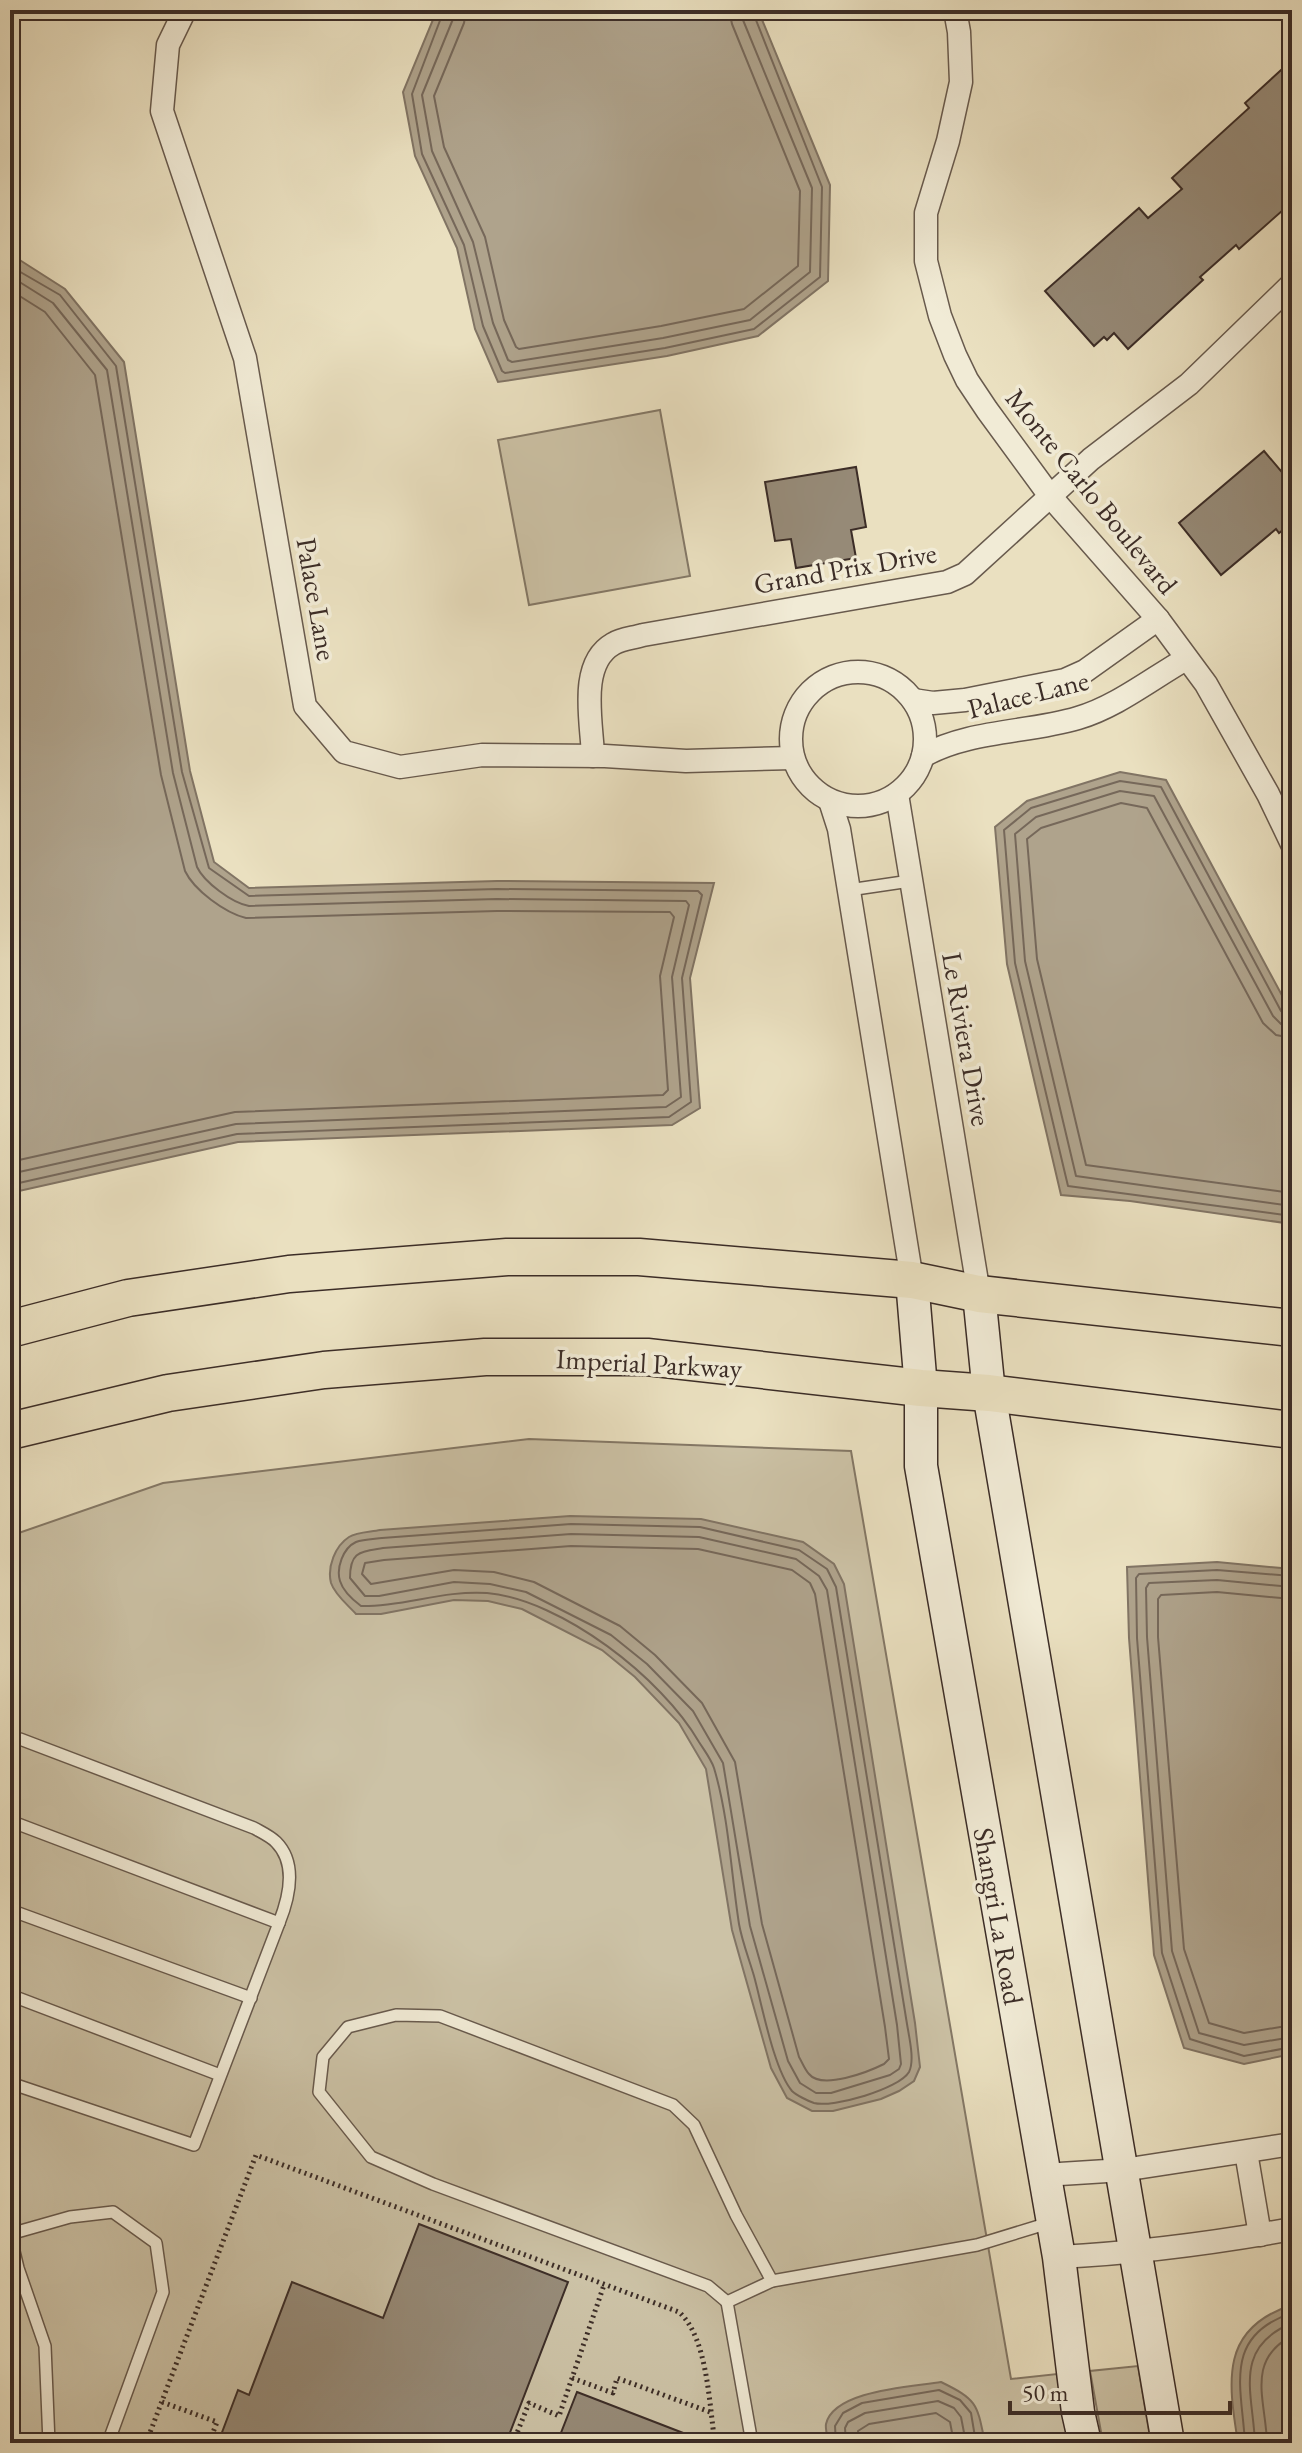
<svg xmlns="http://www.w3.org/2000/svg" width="1302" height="2453" viewBox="0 0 1302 2453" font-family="'EB Garamond',serif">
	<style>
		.green { fill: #ccc2a6; stroke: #847866; stroke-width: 2 }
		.water { fill: #afa38c; stroke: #817464; stroke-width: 2 }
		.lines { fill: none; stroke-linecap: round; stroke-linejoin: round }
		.shore { stroke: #76685a; stroke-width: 2 }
		.building { fill: #968a77; stroke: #3c2d27; stroke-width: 2 }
		.lane-casing { stroke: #685a4d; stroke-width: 14 }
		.street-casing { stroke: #685a4d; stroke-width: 25 }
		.secondary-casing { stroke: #3c2d27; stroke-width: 35 }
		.primary-casing { stroke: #3c2d27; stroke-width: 39 }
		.path { stroke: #3c2d27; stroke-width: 5; stroke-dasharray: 2 4; stroke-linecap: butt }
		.lane { stroke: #f1ebd6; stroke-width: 11 }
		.street { stroke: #f1ebd6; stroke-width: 22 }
		.secondary { stroke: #f1ebd6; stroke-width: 32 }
		.primary { stroke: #eae0c0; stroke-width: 36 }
		.labels { text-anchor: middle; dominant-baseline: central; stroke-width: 7; stroke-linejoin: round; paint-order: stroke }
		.street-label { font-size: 28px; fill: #3c2d27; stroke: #f1ebd6 }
	</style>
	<rect width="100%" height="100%" fill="#eae0c0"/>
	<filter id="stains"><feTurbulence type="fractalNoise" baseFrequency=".0025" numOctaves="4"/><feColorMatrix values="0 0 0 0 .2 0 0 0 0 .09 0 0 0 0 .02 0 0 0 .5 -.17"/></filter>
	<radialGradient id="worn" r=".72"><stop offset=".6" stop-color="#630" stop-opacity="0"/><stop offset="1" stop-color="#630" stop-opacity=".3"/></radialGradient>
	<g class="green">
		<path d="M 660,410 L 690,576 L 529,605 L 498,440 Z"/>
		<path d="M 529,1439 L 851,1451 L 1011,2379 L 1057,2374 L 1068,2443 L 10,2443 L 10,1536 L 163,1483 Z"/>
		<path d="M 1138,2366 L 1151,2443 L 1103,2443 L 1090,2371 Z"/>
	</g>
	<g class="water">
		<path d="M 437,10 L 758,10 L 830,185 L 828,281 L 758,336 L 667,356 L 498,382 L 475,329 L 457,248 L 415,156 L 403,92 Z"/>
		<path d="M 15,257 L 65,289 L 124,362 L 190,771 L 214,862 L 249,888 L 497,881 L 714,883 L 690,978 L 700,1108 L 672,1125 L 238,1142 L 10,1193 L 10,259 Z"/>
		<path d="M 1120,772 L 1166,780 L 1292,1014 L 1292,1224 L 1130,1201 L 1061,1195 L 1007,964 L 995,827 L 1027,801 Z"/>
		<path d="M 570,1516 L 701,1519 L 803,1542 L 834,1564 L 844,1584 L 915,2023 L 920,2067 L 914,2081 L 899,2091 L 881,2099 L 833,2111 L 812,2111 L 787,2098 L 771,2068 L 732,1930 L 706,1769 L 679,1723 L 635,1677 L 602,1650 L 522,1609 L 488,1601 L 454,1600 L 381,1614 L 356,1614 C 348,1605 335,1595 331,1583 C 327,1567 335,1546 349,1537 C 357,1532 371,1532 380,1530 Z"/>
		<path d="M 1217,1562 L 1292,1569 L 1292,2054 L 1244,2064 L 1184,2048 L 1154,1955 L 1129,1638 L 1127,1567 Z"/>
		<path d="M 1292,2305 L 1292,2443 L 1238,2443 C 1228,2381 1220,2328 1292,2305 Z"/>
		<path d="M 941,2382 C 978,2400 977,2404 985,2443 L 828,2443 C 828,2438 825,2429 826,2424 C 834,2390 912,2387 941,2382 Z"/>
	</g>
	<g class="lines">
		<g class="shore">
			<path d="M 444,10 L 412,94 L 422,154 L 464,245 L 483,326 L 502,371 L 505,373 L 665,348 L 754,329 L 820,277 L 822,187 L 752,10"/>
			<path d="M 454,10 L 453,19 L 422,95 L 432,151 L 473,242 L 493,323 L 508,360 L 512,362 L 663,338 L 750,320 L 810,272 L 812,188 L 743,20 L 741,10"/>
			<path d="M 466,10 L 464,23 L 434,96 L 444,147 L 485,237 L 504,320 L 516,347 L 519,349 L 661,326 L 744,309 L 798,266 L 800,191 L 732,24 L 729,10"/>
			<path d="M 10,266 L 60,295 L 116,366 L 182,772 L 209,868 L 249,896 L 497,889 L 698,891 L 702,895 L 682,978 L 691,1102 L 669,1117 L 237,1134 L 10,1185"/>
			<path d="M 10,276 L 53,303 L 107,370 L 173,773 L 197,867 C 204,882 232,903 249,906 L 497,899 L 686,901 L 689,905 L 672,977 L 681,1097 L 666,1107 L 236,1124 L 10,1174"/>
			<path d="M 10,290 L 45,312 L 95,375 L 161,775 L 185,871 C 194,890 225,913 246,918 L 497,911 L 670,912 L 674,917 L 660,976 L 668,1090 L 663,1095 L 235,1112 L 10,1162"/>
			<path d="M 1292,1016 L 1281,1011 L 1161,787 L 1120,781 L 1031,808 L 1004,830 L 1015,963 L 1068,1186 L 1292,1216"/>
			<path d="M 1292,1026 L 1281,1024 L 1273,1016 L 1154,796 L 1120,791 L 1036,817 L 1015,834 L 1025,961 L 1076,1176 L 1292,1206"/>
			<path d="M 1292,1038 L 1276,1035 L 1263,1023 L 1147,808 L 1121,803 L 1041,828 L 1027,839 L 1037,959 L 1086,1165 L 1292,1193"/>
			<path d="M 571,1524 L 700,1527 L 799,1550 L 827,1569 L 836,1587 L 907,2024 C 909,2037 915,2060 909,2072 C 899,2089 833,2108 814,2103 C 808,2101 796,2095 792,2091 C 774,2070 762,2005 754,1976 C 749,1959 742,1941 739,1924 C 731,1873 729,1818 714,1768 C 711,1759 704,1750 699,1742 C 662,1678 562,1600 487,1593 C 443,1590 403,1607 361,1606 C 353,1600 343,1591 340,1581 C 336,1568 343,1548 356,1542 C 363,1539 374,1539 382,1538 Z"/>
			<path d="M 571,1534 L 699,1537 L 796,1559 L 819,1576 L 827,1590 L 897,2025 L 901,2064 L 899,2069 L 890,2075 L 831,2093 L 816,2093 L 800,2083 L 788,2061 L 750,1926 L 723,1763 L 693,1711 L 647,1664 L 611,1635 L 526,1592 L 490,1584 L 454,1582 L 379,1596 L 365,1596 L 350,1578 C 350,1551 360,1552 383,1548 Z"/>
			<path d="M 571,1546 L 698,1549 L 792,1570 L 810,1583 L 815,1594 L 885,2027 L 889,2059 L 884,2064 C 868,2072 822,2090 809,2074 C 805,2070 802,2062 799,2057 L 762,1924 L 735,1762 L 702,1703 L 655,1655 L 620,1626 L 534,1582 L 494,1572 L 454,1570 L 371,1584 L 362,1574 L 365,1563 L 384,1560 Z"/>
			<path d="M 1292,1576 L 1217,1570 L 1139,1574 L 1136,1578 L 1137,1638 L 1162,1953 L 1190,2039 L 1244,2056 L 1292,2047"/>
			<path d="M 1292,1587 L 1217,1580 L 1149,1583 L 1146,1588 L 1147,1637 L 1172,1951 L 1199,2033 L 1244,2045 L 1292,2037"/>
			<path d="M 1292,1599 L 1217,1592 L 1161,1595 L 1158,1599 L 1158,1637 L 1184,1949 L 1209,2023 L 1244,2033 L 1292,2025"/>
			<path d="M 836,2443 L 835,2426 L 843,2413 L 862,2403 L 939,2390 L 960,2400 L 971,2413 L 976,2443"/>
			<path d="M 846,2443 L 845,2428 L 848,2422 L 865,2413 L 938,2401 L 954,2408 L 961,2417 L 966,2443"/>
			<path d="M 858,2443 L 858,2431 L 869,2424 L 936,2413 L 950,2422 L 954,2443"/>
			<path d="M 1245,2443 C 1242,2388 1222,2336 1292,2313"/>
			<path d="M 1255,2443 C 1253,2393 1232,2348 1292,2323"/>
			<path d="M 1267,2443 C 1266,2401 1245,2360 1292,2336"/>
		</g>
	</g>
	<g class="building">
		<path d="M 1292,60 L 1292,202 L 1239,249 L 1236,245 L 1200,277 L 1203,280 L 1128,349 L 1114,333 L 1107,340 L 1104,337 L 1094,346 L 1045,291 L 1139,208 L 1148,218 L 1182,189 L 1172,178 L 1249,108 L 1245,103 Z"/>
		<path d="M 1264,451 L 1292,484 L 1292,523 L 1279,533 L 1276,529 L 1221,575 L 1179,523 Z"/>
		<path d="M 856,467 L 866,527 L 851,530 L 856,558 L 796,568 L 791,539 L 775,541 L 765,482 Z"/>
		<path d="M 419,2224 L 568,2282 L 506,2443 L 218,2443 L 238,2390 L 249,2395 L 292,2282 L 383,2318 Z"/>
		<path d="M 577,2392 L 704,2441 L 704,2443 L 557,2443 Z"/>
	</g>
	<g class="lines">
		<g class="lane-casing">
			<g id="lane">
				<path d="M 849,890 L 910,881"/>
				<path d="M 10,1742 L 20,1739 L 254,1828 C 261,1832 270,1836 276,1842 C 298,1864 289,1898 279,1923 L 194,2145 L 10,2083"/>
				<path d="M 10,1821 L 279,1923"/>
				<path d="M 10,1910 L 251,1998"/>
				<path d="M 10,1995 L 220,2075"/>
				<path d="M 10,2234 L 70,2217 L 113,2212 L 156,2243 L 163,2292 L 108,2443"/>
				<path d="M 10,2235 L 18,2268 L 45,2346 L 49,2443"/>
				<path d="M 727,2302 L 708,2286 L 433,2184 L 371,2157 L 319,2092 L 323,2057 L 348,2027 L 396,2015 L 440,2016 L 673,2105 L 694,2125 L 736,2215 L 772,2281"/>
				<path d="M 752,2443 L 727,2302 L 772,2281 L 977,2245 L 1052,2222"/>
			</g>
		</g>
		<g class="street-casing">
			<g id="street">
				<path d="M 185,10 L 168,45 L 162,111 L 245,358 L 305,706 L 344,752 L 400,767 L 482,755 L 605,756 L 686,761 L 793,758"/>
				<path d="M 955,10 L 959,32 L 961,82 L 948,141 L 926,213 L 926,261 L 940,316 L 955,355 L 967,380 L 987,410 L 1050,496 L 1158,619 L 1206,684 L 1268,794 L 1292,844"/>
				<circle cx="858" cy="739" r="67"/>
				<path d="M 913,700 L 933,703 L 965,700 L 1065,680 L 1085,671 L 1158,619"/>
				<path d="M 593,756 C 592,723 578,664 613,644 C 621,639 633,638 643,635 L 947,582 L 965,574 L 1091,459 L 1189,384 L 1292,284"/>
				<path d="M 923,756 C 969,730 1028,733 1078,718 C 1116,707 1151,679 1186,659"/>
				<path d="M 897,794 L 979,1294"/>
				<path d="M 830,801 L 839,829 L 912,1280"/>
				<path d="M 1246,2152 L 1260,2235"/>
				<path d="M 1044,2175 L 1123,2170 L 1292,2144"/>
				<path d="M 1059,2257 C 1138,2253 1214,2243 1292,2229"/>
			</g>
		</g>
		<g class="secondary-casing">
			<g id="secondary">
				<path d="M 912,1280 L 921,1388 L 921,1466 L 1059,2257 L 1078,2412 L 1085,2443"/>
				<path d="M 979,1294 L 989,1393 L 1168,2443"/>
			</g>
		</g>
		<g class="primary-casing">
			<g id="primary">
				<path d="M 10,1329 L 128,1298 L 289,1274 L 507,1257 L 639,1257 L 912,1280 L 979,1294 L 1292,1328"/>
				<path d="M 10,1431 L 168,1393 L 324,1370 L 485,1357 L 647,1357 L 921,1388 L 989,1393 L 1292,1430"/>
			</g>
		</g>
		<g class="path">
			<path d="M 572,2378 L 613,2393 L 617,2378 L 710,2412"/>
			<path d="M 162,2402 L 217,2422 L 209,2443"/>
			<path d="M 146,2443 L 256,2155 L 679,2312 C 708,2338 709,2405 715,2443"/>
			<path d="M 513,2443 L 529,2403 L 559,2416 L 604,2285"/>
		</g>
		<use href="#lane" class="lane"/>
		<use href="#street" class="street"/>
		<use href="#secondary" class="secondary"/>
		<use href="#primary" class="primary"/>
	</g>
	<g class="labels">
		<g class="street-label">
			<text transform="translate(1092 491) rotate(51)">Monte Carlo Boulevard</text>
			<text transform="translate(845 568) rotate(-10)">Grand Prix Drive</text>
			<text transform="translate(317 599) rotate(80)">Palace Lane</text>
			<text transform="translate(1028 694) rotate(-14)">Palace Lane</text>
			<text transform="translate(967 1039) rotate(80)">Le Riviera Drive</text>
			<text transform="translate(649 1363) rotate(3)">Imperial Parkway</text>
			<text transform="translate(999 1916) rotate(80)">Shangri La Road</text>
		</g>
	</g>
	<rect width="1302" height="2453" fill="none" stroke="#eae0c0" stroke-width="40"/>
	<rect x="12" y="12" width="1278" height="2429" fill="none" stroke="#3c2d27" stroke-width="4"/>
	<rect x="20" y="20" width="1262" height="2413" fill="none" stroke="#3c2d27" stroke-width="2"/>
	<path d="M1010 2401v12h220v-12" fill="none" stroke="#3c2d27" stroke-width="4"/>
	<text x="1022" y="2401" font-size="24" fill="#3c2d27" stroke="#f1ebd6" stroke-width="6" paint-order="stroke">50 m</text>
	<rect width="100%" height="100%" filter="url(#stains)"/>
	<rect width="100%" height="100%" fill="url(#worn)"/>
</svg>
